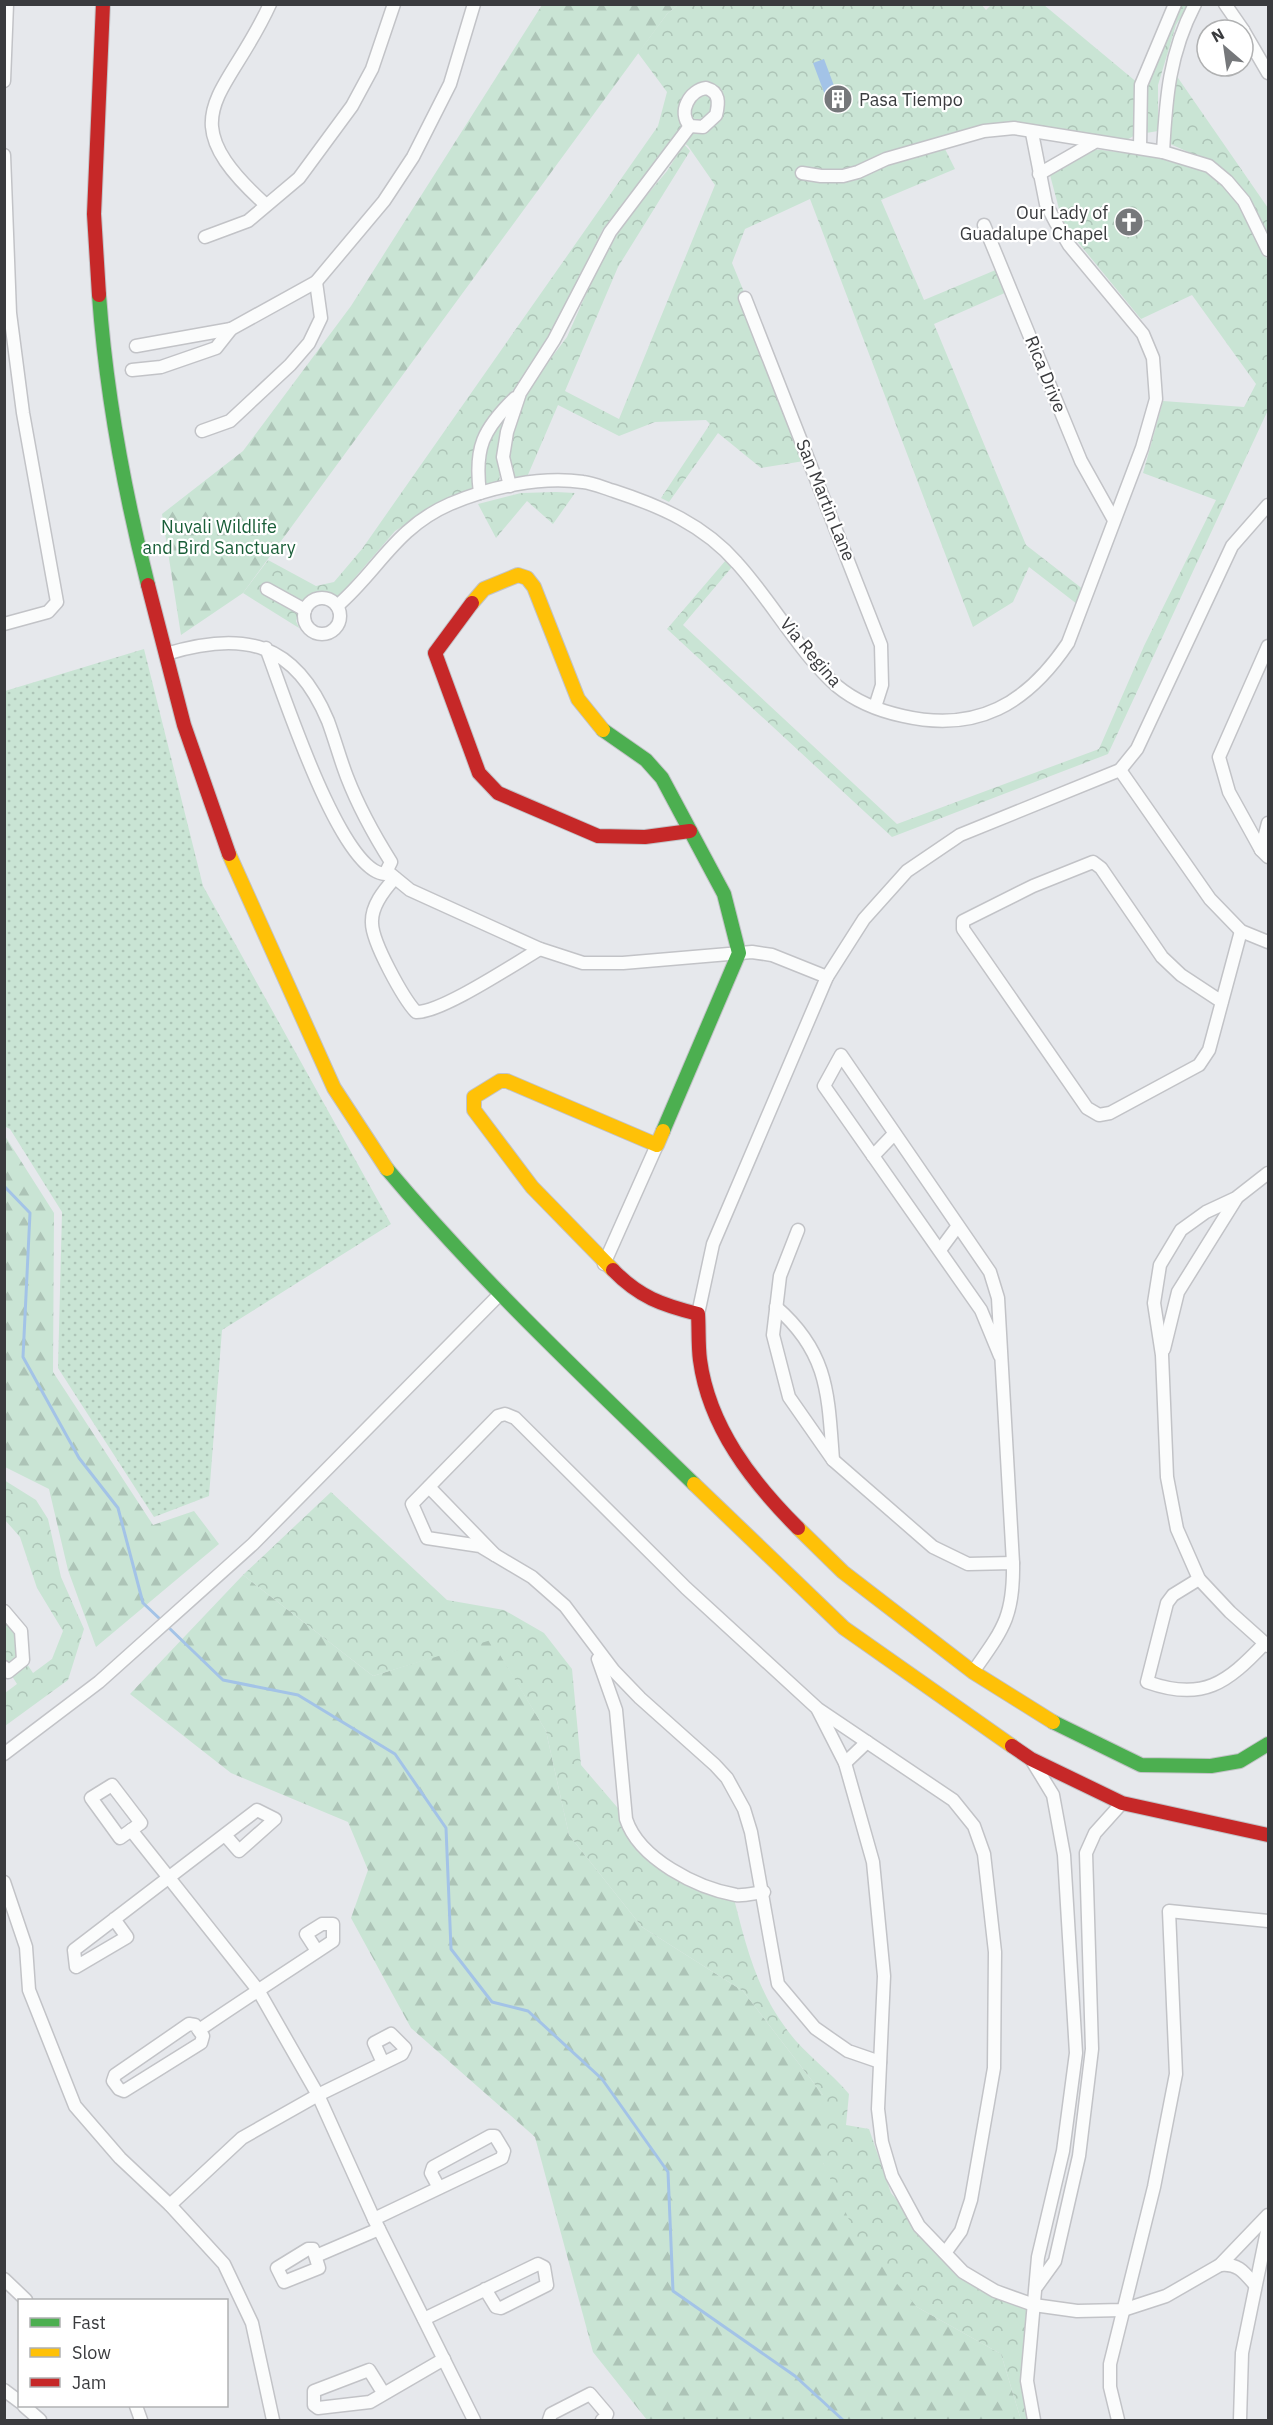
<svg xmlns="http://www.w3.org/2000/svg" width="1273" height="2425" viewBox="0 0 1273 2425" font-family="'IBM Plex Sans',sans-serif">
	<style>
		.grass { fill: url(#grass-dots) }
		.forest { fill: url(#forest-firs) }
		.park { fill: url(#park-crowns) }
		.water { fill: #a3c3e7 }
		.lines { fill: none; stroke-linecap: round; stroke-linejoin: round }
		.stream { stroke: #a3c3e7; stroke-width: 3 }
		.street-casing { stroke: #c2c3c7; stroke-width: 15 }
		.fast-casing { stroke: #c2c3c7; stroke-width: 16 }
		.slow-casing { stroke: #c2c3c7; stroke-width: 16 }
		.jam-casing { stroke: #c2c3c7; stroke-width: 16 }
		.street { stroke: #fbfcfc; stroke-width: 12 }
		.fast { stroke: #4caf50; stroke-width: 14 }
		.slow { stroke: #ffc107; stroke-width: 14 }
		.jam { stroke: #c62828; stroke-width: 14 }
		.labels { text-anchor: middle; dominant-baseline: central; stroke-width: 4.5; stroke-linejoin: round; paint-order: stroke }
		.poi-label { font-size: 18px; fill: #3a3b3e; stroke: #fff; text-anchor: start }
		.street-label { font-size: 18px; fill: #3a3b3e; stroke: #fff }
		.park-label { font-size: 18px; fill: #195e38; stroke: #fff }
	</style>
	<defs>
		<pattern id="grass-dots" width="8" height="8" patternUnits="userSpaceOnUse" patternTransform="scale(1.5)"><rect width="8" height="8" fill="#c9e4d4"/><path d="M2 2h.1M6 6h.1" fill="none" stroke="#adc4b7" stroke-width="1.8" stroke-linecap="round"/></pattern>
		<pattern id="forest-firs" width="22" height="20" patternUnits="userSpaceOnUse" patternTransform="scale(1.5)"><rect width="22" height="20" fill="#c9e4d4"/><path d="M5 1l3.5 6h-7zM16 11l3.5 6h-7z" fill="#adc4b7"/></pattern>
		<pattern id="park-crowns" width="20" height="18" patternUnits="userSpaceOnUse" patternTransform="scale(1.5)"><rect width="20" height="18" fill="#c9e4d4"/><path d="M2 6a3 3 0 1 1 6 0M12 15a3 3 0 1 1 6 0" fill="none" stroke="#adc4b7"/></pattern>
	</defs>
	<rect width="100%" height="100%" fill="#e6e8ec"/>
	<path class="grass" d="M 144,649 L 203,886 L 391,1224 L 222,1330 L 209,1496 L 154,1517 L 58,1368 L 62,1212 L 10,1129 L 4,1126 L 5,691 Z"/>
	<g class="forest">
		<path d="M 542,5 L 678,5 L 667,14 L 243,593 L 181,635 L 162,514 L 243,451 L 351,306 Z"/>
		<path d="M 5,1136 L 54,1213 L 53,1372 L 153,1525 L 194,1511 L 219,1544 L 96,1647 L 68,1570 L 49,1489 L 5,1467 Z"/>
		<path d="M 243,1575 L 373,1676 L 491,1639 L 546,1731 L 569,1835 L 642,1927 L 743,1991 L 823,2095 L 823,2163 L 917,2307 L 1001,2354 L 1021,2420 L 647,2420 L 593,2352 L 535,2137 L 411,2028 L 351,1918 L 368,1870 L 348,1822 L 231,1773 L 130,1694 Z"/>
	</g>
	<g class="park">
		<path d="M 981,4 L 986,10 L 991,5 L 1044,5 L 1139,84 L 1137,134 L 1125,141 L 1013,125 L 940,139 L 955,169 L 881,200 L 924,300 L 998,269 L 1007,292 L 934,324 L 1026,545 L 1084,590 L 1077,604 L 1029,567 L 1013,602 L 973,627 L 810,199 L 745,229 L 732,263 L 744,292 L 739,295 L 804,461 L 761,468 L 718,433 L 669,502 L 661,498 L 710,424 L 706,420 L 655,422 L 619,436 L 558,405 L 527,477 L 511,480 L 508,456 L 514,415 L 536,378 L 567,337 L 598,267 L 626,220 L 667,171 L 684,144 L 690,151 L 618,267 L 565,391 L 619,419 L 715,185 L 688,146 L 675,136 L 647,176 L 603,229 L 547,341 L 516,387 L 495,409 L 478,434 L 472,457 L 473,492 L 436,505 L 395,531 L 334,602 L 319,602 L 301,607 L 296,621 L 299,628 L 243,593 L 268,560 L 316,586 L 334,582 L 362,549 L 658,126 L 667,92 L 638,53 L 667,14 L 678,5 Z"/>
		<path d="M 1178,5 L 1188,5 L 1176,25 L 1158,85 L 1158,131 L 1146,133 L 1147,85 Z"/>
		<path d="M 1176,75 L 1268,208 L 1268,247 L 1213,163 L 1168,143 L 1169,112 Z"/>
		<path d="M 1093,149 L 1160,157 L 1204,171 L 1223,186 L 1240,207 L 1268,261 L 1268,410 L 1108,754 L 892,837 L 667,629 L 726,560 L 732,567 L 683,625 L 897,824 L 1099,749 L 1144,646 L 1216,500 L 1143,473 L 1163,401 L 1244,407 L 1256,384 L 1192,295 L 1141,319 L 1072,235 L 1062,220 L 1050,175 Z"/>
		<path d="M 510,405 L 499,482 L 484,486 L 484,443 Z"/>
		<path d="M 556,492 L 575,493 L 553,524 L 527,501 L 496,538 L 478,504 L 521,493 Z"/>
		<path d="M 4,1480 L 36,1500 L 48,1519 L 61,1577 L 84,1629 L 68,1680 L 5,1726 L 5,1693 L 17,1684 L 10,1673 L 25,1661 L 33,1673 L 52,1659 L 63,1631 L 37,1588 L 20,1537 L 5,1520 Z"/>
		<path d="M 331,1492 L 447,1600 L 504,1610 L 544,1633 L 572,1669 L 581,1765 L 676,1876 L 732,1891 C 744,1938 755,1987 785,2027 C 802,2052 829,2070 849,2094 L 846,2125 L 869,2129 L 891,2193 L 954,2264 L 981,2290 L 1031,2299 L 1026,2356 L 1037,2420 L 1021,2420 L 1001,2354 L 917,2307 L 857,2237 L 823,2163 L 823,2095 L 743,1991 L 642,1927 L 569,1835 L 546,1731 L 491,1640 L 373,1676 L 243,1575 Z"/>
		<path d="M 4,1617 L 17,1633 L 19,1658 L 8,1667 L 5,1663 Z"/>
	</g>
	<path class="water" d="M 824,59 L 836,91 L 825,95 L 813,63 Z"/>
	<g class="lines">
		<g class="stream">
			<path d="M 4,1186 L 30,1213 L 23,1357 L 79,1458 L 118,1508 L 143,1603 L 161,1620"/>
			<path d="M 166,1625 L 223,1680 L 298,1695 L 395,1754 L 446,1828 L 451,1949 L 492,2002 L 528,2011 L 602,2079 L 668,2172 L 673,2291 L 795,2376 L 843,2420"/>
		</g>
		<g class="street-casing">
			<g id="street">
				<path d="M 1225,4 L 1243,30"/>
				<path d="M 1243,30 L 1268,73"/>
				<path d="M 4,81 L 7,4"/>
				<path d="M 706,88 C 720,92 719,103 716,115 L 703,127 L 690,126 C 677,112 690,90 706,88 Z"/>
				<path d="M 1140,148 L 1141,85 L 1175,4"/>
				<path d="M 1163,152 C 1166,98 1169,54 1195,4"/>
				<path d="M 4,155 L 10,313 L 23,413 L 57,602 L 48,612 L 4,624"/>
				<path d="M 802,173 L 821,176 L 843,176 L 858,172 L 886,159 L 984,131 L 1014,128 L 1163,152 L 1209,166 L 1227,181 L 1244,201 L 1268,250"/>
				<path d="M 1039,174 L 1093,143"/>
				<path d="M 266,205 C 166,115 227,99 270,4"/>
				<path d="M 984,225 L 1081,461 L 1114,520"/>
				<path d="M 205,237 L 248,221 L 299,178 L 352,106 L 372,69 L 394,4"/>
				<path d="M 745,298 L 881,645 L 882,685 L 875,707"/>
				<path d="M 136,346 L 231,329"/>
				<path d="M 132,370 L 161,367 L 216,348 L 231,329 L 316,282 L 384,201 L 413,157 L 450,84 L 474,4"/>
				<path d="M 202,431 L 230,421 L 290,365 L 309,343 L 321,318 L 316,282"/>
				<path d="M 510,486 L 503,457 L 507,432 L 520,393 L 554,340 L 610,232 L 690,126"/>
				<path d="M 480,493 C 474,448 483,429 515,398"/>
				<path d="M 267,589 L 305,610"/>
				<circle cx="322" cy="616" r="18"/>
				<path d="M 337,606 C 378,571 395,528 450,504 C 490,487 540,476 583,482 C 593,483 604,488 614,491 C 660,506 704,525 737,563 C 770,599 802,656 837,686 C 855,701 880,711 903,716 C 977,733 1027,704 1068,643 L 1142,448 L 1156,399 L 1153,358 L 1143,334 L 1069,245 L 1056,223 L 1046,204 L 1032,133"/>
				<path d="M 1268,646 L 1219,757 L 1229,792 L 1261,850 L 1268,857"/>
				<path d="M 166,654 C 244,630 295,642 328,721 C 335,740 340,759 347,777 C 359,808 374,835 391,862 L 385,874 C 340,872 282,689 266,648"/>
				<path d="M 1120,770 L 1210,899 L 1241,931 L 1268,942"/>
				<path d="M 1261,850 L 1268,823"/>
				<path d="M 388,872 L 410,890 L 540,949 L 583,963 L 623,963 L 752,952 L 772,955 L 827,977"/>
				<path d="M 395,878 C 384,890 371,906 372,923 C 372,942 403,998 416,1012 C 441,1013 514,964 540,949"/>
				<path d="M 1222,1002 L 1181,975 L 1162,957 L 1101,868 L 1093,862 L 1033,886 L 963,921 L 963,929 L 1087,1108 L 1099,1115 L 1110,1113 L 1199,1065 L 1209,1050 L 1241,931"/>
				<path d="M 873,1156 L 894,1134"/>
				<path d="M 1268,1173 L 1236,1198 L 1206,1212 L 1181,1230 L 1160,1265 L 1154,1303 L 1162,1355 L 1167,1477 L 1177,1529 L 1199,1579 L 1230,1612 L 1268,1646"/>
				<path d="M 798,1230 L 780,1276 L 773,1335 L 789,1397 L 833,1460 L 933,1547 L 968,1564 L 1013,1563 C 1014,1617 1003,1629 973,1672"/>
				<path d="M 940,1250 L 957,1227"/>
				<path d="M 604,1264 L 657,1145"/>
				<path d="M 776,1307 C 829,1353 828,1395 833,1460"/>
				<path d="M 698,1314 L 713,1244 L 827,977 L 864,919 L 907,871 L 960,835 L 1120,770 L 1137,749 L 1232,546 L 1268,505"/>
				<path d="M 1164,1349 L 1178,1292 L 1236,1199"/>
				<path d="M 1000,1356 L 981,1310 L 824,1086 L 841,1055 L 990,1272 L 998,1298 L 1013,1563"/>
				<path d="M 429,1487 L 495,1555 L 532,1577 L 565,1606 L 614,1671 L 640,1698 L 715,1765 L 727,1778 L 744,1809 L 751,1832 L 778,1984 L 815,2028 L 848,2051 L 880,2062"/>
				<path d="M 495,1555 L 480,1546 L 427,1538 L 412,1504 L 498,1416 L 505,1414 L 515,1418 L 686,1588 L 818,1709 L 953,1800 L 974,1826 L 984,1854 L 995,1952 L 994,2068 L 971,2200 L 961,2231 L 945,2253"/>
				<path d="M 1199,1579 L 1173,1595 L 1167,1603 L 1147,1682 C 1203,1702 1227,1683 1265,1643"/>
				<path d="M 4,1611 L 21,1631 L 23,1660 L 8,1672 L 4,1667"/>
				<path d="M 598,1659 L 616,1710 L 626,1819 C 639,1859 697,1888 736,1895 C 744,1896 755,1893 764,1892"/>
				<path d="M 818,1710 L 845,1763 L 873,1862 L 884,1976 L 878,2109 L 882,2142 L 892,2176 L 919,2226 L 963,2272 L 995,2291 L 1034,2305 L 1077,2311 L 1123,2310 L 1166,2296 L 1220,2265 L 1268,2215"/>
				<path d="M 4,1754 L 99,1682 L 253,1544 L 499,1295"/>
				<path d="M 1031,1759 L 1053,1795 L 1064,1855 L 1076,2053 L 1063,2151 L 1038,2257 L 1027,2381 L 1034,2420"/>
				<path d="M 845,1763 L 867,1742"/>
				<path d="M 112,1785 L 141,1823 L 120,1838 L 91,1798 Z"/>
				<path d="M 131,1830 L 258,1990 L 318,2095 L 374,2219 L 474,2420"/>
				<path d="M 4,1882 L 26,1947 L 29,1990 L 75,2106 L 120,2158 L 170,2205 L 224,2264 L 252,2323 L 273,2420"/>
				<path d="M 114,1919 L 127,1937 L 76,1967 L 74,1950 L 257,1810 L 275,1819 L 239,1851 L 225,1835"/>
				<path d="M 189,2024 L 195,2025 L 203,2036 L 201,2043 L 124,2091 L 119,2089 L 113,2081 L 115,2075 Z"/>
				<path d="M 199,2030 C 243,2000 288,1971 333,1941 L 333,1924 L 322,1924 L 306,1934 L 317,1951"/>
				<path d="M 170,2205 L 242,2138 L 318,2095 L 402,2054 L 405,2048 L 391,2034 L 374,2043 L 383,2063"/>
				<path d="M 374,2219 L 502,2158 L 504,2151 L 495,2136 L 490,2136 L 433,2167 L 431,2173 L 439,2188"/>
				<path d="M 308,2249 L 313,2249 L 319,2268 L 284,2282 L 277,2268 Z"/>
				<path d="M 316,2256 L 379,2229"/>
				<path d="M 1220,2265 C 1238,2263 1244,2272 1255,2285"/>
				<path d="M 4,2279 L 26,2300"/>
				<path d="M 1037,2286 L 1055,2261 L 1079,2156 L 1092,2049 L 1086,1853 L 1095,1833 L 1122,1803"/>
				<path d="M 424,2319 L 538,2264 L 544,2267 L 547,2285 L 501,2308 L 496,2307 L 485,2289"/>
				<path d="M 4,2390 L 20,2402"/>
				<path d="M 384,2394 L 369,2370 L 314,2391 L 314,2405 L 318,2408 L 370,2402 L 444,2359"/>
				<path d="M 24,2406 L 40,2420"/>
				<path d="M 136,2406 L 141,2420"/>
				<path d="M 549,2420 L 551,2414 L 590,2394 L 607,2414 L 605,2419 L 602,2420"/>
				<path d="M 1118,2420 L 1110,2387 L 1110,2364 L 1154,2187 L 1176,2074 L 1169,1911 L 1268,1921"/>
				<path d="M 1240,2420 L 1242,2353 L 1268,2226"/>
			</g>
		</g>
		<g class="fast-casing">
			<g id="fast">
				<path d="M 99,295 C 106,393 124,490 148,585"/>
				<path d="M 603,730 L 646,760 L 662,778 L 724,894 L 739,953 L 663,1131"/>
				<path d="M 387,1169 C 482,1282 588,1381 694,1484"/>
				<path d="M 1053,1722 L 1141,1765 L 1211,1766 L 1240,1761 L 1268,1744"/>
			</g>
		</g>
		<g class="slow-casing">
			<g id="slow">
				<path d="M 472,603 L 484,589 L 518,575 L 527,578 L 534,587 L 578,699 L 603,730"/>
				<path d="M 229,854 L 334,1088 L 387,1169"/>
				<path d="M 613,1270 L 532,1187 L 474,1110 L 474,1097 L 500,1081 L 507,1081 L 657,1145 L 663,1131"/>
				<path d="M 694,1484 L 844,1628 L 1012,1746"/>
				<path d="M 798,1528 L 843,1572 L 973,1672 L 1053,1722"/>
			</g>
		</g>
		<g class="jam-casing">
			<g id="jam">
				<path d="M 99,295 L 94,214 L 103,4"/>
				<path d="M 148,585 L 184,725 L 229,854"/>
				<path d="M 472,603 L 435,653 L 479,773 L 498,793 L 598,836 L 645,837 L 690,831"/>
				<path d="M 613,1270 C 639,1297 662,1305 698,1314 C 699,1329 698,1345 700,1360 C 709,1427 752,1482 798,1528"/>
				<path d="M 1012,1746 L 1031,1759 L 1122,1803 L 1268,1835"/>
			</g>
		</g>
		<use href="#street" class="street"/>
		<use href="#fast" class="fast"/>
		<use href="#slow" class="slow"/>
		<use href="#jam" class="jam"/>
	</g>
	<defs>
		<g id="building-disc" transform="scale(1.5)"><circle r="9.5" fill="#76787b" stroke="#fff"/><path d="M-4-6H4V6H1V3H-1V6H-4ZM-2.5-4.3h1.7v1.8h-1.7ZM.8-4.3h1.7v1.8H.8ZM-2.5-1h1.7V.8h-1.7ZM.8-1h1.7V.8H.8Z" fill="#fff"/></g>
		<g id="church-disc" transform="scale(1.5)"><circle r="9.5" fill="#76787b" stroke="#fff"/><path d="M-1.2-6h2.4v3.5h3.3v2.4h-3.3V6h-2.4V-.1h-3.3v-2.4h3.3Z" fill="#fff"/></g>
	</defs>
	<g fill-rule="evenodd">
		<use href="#building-disc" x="838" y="99"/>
		<use href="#church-disc" x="1129" y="222"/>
	</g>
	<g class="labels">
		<g class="poi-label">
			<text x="859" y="99">Pasa Tiempo</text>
			<text x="1108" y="212" text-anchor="end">Our Lady of<tspan x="1108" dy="21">Guadalupe Chapel</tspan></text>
		</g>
		<g class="street-label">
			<text transform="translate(1046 374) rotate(68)">Rica Drive</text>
			<text transform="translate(826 500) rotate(68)">San Martin Lane</text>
			<text transform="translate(811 652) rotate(50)">Via Regina</text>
		</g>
		<g class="park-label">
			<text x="219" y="526">Nuvali Wildlife<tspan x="219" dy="21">and Bird Sanctuary</tspan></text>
		</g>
	</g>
	<rect width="1273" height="2425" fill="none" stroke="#3a3b3e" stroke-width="12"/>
	<rect x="18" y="2299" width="210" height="108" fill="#ffffff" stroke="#b0b1b2" stroke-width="1.5"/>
	<rect x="30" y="2318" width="30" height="9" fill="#4caf50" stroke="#b0b1b2" stroke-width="1.5"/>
	<text x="72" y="2329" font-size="18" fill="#3a3b3e">Fast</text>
	<rect x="30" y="2348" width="30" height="9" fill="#ffc107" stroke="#b0b1b2" stroke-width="1.5"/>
	<text x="72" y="2359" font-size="18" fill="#3a3b3e">Slow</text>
	<rect x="30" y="2378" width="30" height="9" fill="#c62828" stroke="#b0b1b2" stroke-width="1.5"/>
	<text x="72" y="2389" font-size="18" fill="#3a3b3e">Jam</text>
	<g transform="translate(1225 48) rotate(331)"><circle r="28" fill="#ffffff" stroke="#b0b1b2" stroke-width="1.5"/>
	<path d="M0-4.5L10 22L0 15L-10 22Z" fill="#76787b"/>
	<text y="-9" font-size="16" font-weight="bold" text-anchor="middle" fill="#3a3b3e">N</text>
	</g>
</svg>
